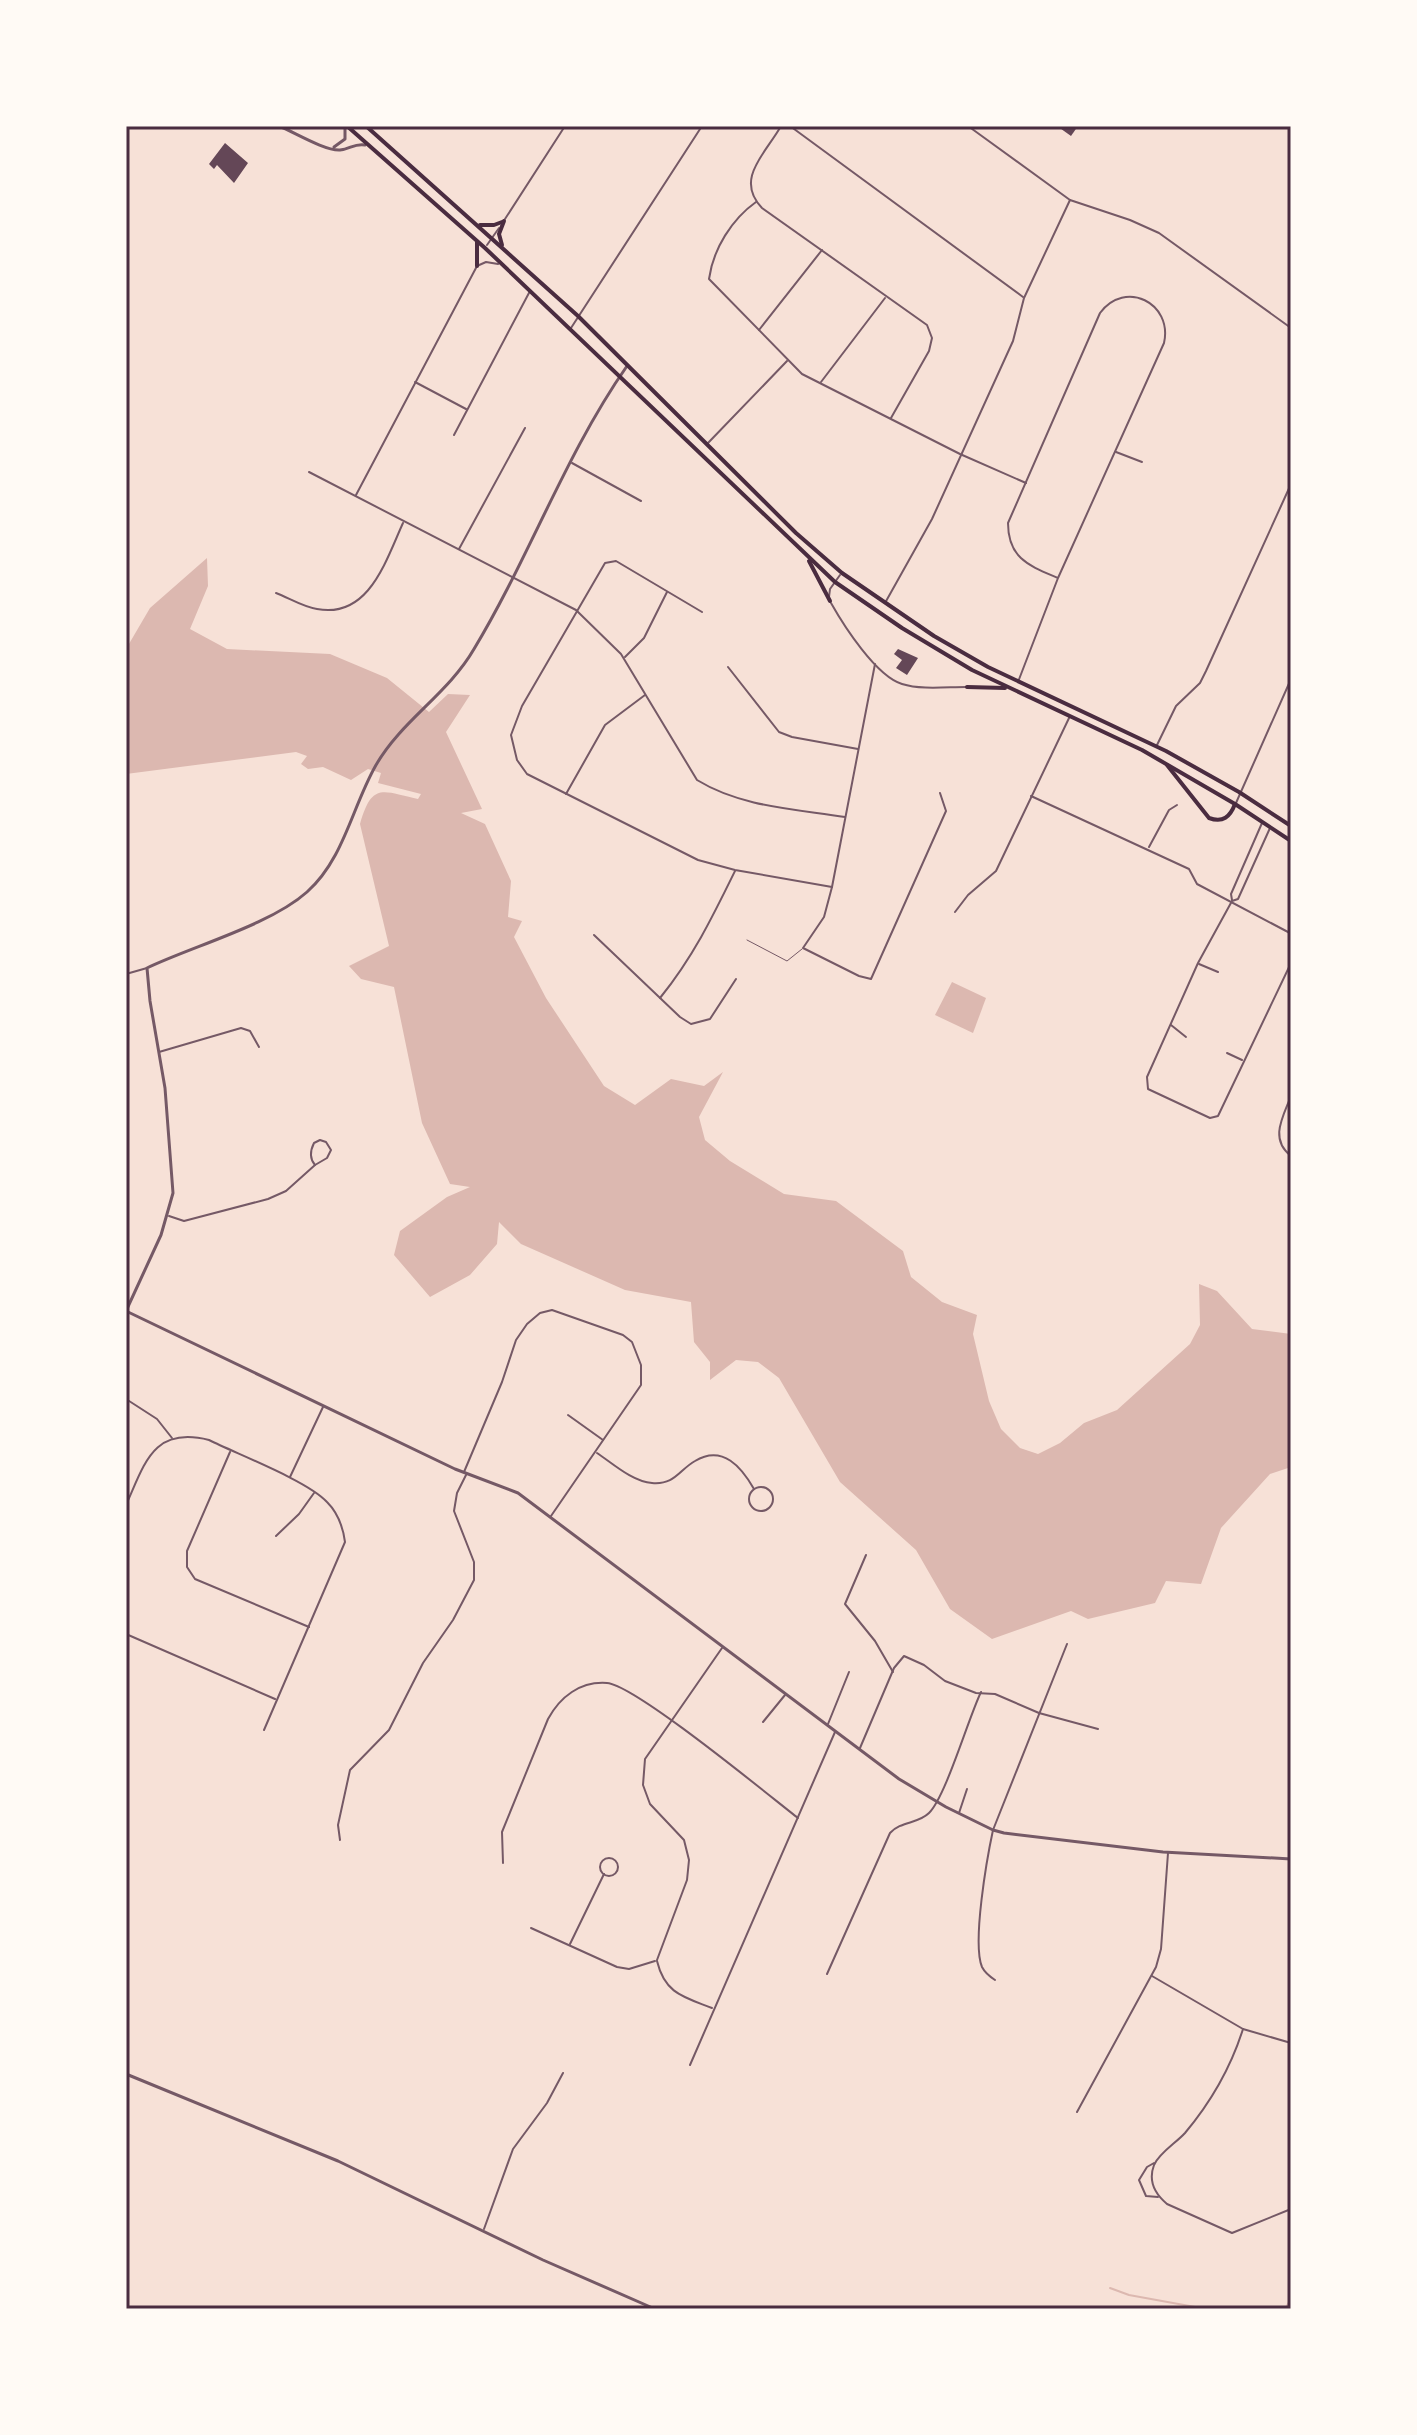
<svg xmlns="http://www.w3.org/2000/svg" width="1417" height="2435" viewBox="0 0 1417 2435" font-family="'Noto Serif',serif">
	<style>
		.water { fill: #dcb8b0 }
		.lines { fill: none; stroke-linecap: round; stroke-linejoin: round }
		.stream { stroke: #dcb8b0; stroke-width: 2 }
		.building { fill: #644757 }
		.service { stroke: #755966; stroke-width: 1 }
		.minor { stroke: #755966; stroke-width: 2 }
		.tertiary { stroke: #755966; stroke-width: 3 }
		.trunk { stroke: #4a2c40; stroke-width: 4 }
		.neatline { fill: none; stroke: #4a2c40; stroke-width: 3 }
	</style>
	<rect width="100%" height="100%" fill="#f7e1d7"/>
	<g class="water">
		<path d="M 207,558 L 208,586 L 190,629 L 227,649 L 330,654 L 387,678 L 429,712 L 448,694 L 470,695 L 446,732 L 482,809 L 461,813 L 485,824 L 511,881 L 508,917 L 522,921 L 514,937 L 546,998 L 604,1086 L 635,1105 L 671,1079 L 704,1086 L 723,1072 L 699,1117 L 705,1140 L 730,1161 L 784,1194 L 836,1201 L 903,1251 L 911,1277 L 942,1302 L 977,1315 L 973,1334 L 989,1401 L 1001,1429 L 1020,1448 L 1038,1454 L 1060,1443 L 1084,1423 L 1117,1410 L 1190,1344 L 1200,1325 L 1199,1284 L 1217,1291 L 1252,1329 L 1291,1334 L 1291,1467 L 1270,1474 L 1221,1528 L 1201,1584 L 1166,1581 L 1155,1603 L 1088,1619 L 1071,1611 L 992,1639 L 950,1609 L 916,1550 L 840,1482 L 779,1378 L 758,1362 L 736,1360 L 710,1380 L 710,1362 L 694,1342 L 691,1302 L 625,1290 L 521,1244 L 499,1222 L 497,1244 L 470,1275 L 430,1297 L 394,1255 L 400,1231 L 447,1197 L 470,1187 L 450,1184 L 422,1123 L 394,987 L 361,979 L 349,966 L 389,946 L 360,824 C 372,782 382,791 418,799 L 421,794 L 378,783 L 381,773 L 368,769 L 351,780 L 323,767 L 308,769 L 301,764 L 307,756 L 296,752 L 126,774 L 126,649 L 150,608 Z"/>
		<path d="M 952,982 L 986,998 L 973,1033 L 935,1015 Z"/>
	</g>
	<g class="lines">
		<g class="stream">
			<path d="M 1110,2288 L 1129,2295 L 1206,2309"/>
			<path d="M 1285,2309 L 1291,2299"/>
		</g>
	</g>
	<g class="building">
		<path d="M 1057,126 L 1078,126 L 1071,136 Z"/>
		<path d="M 225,143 L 248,163 L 234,183 L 217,165 L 214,169 L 209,164 Z"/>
		<path d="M 898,649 L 918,658 L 907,675 L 896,668 L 902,660 L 894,654 Z"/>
	</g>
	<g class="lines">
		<path class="service" d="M 747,940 L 787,961 L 802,949"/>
		<g class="minor">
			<path d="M 781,126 C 766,153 734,179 762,208 L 927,325 L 932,338 L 929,351 L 891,418"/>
			<path d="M 790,126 L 1023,297"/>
			<path d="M 968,126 L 1070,200 L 1130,220 L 1159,233 L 1291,328"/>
			<path d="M 756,202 C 732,219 713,249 709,279 L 802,374 L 960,454 L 1026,483"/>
			<path d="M 505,219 L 565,126"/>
			<path d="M 487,245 L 499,228"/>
			<path d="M 571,328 L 702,126"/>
			<path d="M 759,330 L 822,250"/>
			<path d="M 415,382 L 466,409"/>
			<path d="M 821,382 L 885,298"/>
			<path d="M 454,435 L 530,291"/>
			<path d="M 708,443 L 787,361"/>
			<path d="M 1116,452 L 1142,462"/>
			<path d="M 572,463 L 641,501"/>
			<path d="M 309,472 L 576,610 L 621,654 L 697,780 C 741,807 795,809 845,817"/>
			<path d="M 356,495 L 477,266 L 486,262 L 498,264"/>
			<path d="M 459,549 L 525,428"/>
			<path d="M 276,593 C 289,598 303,607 317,609 C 369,619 386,560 403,523"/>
			<path d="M 829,597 L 830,589 L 840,575"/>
			<path d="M 831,603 C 844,626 876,676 902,684 C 921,690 946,687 966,687"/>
			<path d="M 885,603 L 932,519 L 1013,341 L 1024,298 L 1070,200"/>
			<path d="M 702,612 L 616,561 L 605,563 L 522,706 L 511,735 L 517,760 L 527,774 L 698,860 L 735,870 L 832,887"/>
			<path d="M 625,657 L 644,638 L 667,592"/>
			<path d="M 875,664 L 832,887 L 824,917 L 803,948 L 859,976 L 871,979 L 946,811 L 940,793"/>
			<path d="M 728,667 L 779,732 L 792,737 L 858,749"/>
			<path d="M 1018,682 L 1058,578 L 1164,343 C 1173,303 1125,279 1100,313 L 1008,523 C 1008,559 1030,566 1058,578"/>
			<path d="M 1157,745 L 1176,706 L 1200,683 L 1206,671 L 1291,484"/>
			<path d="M 566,794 L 605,725 L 645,695"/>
			<path d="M 1031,796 L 1189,869 L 1197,884 L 1288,932 L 1291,936"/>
			<path d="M 1236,803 L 1291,679"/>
			<path d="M 1270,828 L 1238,899 L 1232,901 L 1198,963 L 1147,1077 L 1148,1089 L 1210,1118 L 1218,1116 L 1291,963"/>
			<path d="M 1149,847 L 1169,810 L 1177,805"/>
			<path d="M 1232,900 L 1231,894 L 1262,823"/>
			<path d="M 955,912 L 968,895 L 996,871 L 1070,716"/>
			<path d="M 594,935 L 680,1017 L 691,1024 L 710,1019 L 736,979"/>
			<path d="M 1199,964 L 1218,972"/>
			<path d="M 126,974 L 147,968"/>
			<path d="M 660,998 C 693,957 712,918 735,871"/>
			<path d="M 1171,1025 L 1186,1037"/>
			<path d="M 159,1052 L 241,1028 L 250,1031 L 259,1047"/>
			<path d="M 1227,1053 L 1242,1060"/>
			<path d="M 1291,1096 C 1283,1117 1269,1139 1291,1156"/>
			<path d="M 320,1140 L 326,1142 L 331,1150 L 327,1158 L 315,1165 C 309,1158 310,1151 314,1143 Z"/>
			<path d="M 169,1216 L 184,1221 L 268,1199 L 286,1191 L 315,1165"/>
			<path d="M 126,1399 L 157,1419 L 172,1438"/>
			<path d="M 568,1415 L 603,1440"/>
			<path d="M 230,1452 L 187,1551 L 187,1567 L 195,1579 L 309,1627"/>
			<path d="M 597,1453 C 612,1463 633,1482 652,1483 C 675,1485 679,1470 695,1461 C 723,1444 742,1468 754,1489"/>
			<path d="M 464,1472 L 502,1382 L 516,1340 L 527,1324 L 540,1313 L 552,1310 L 623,1335 L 632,1342 L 641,1365 L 641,1385 L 551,1516"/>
			<path d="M 290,1477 L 323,1407"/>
			<circle cx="761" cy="1499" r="12"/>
			<path d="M 126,1505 C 145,1463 153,1426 209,1440 C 237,1454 308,1481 327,1502 C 338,1513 343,1527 345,1542 L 264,1730"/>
			<path d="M 276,1536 L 299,1514 L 314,1493"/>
			<path d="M 866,1555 L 845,1604 L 875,1641 L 893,1672"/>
			<path d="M 126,1634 L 275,1699"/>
			<path d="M 763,1722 L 785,1695"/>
			<path d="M 828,1724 L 849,1672"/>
			<path d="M 860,1748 L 894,1668 L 904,1656 L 924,1665 L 945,1681 L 976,1693 L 995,1694 L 1039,1713 L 1098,1729"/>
			<path d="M 959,1813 L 967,1789"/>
			<path d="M 340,1840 L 338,1825 L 350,1770 L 389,1730 L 423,1663 L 453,1620 L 474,1580 L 474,1562 L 454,1511 L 457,1493 L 466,1475"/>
			<circle cx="609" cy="1867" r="9"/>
			<path d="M 503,1863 L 502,1832 L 548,1719 C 560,1697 580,1681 607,1683 C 635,1685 767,1794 798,1818"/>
			<path d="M 531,1928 L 617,1967 L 629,1969 L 655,1961"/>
			<path d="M 570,1944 L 604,1874"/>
			<path d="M 657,1960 L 687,1880 L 689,1860 L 684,1840 L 650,1804 L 643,1785 L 645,1759 L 722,1648"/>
			<path d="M 657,1961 C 665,1994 684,1997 712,2008"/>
			<path d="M 827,1974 L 890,1833 C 901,1821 918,1824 929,1813 C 946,1796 968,1719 981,1692"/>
			<path d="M 1152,1976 L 1243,2029 L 1291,2043"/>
			<path d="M 995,1980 C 989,1976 985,1973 982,1967 C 972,1943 987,1858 993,1830 L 1067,1644"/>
			<path d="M 1243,2029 C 1231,2067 1211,2102 1185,2133 C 1176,2143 1159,2153 1154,2165 C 1148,2181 1155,2194 1167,2204 L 1232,2233 L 1291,2209"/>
			<path d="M 690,2065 L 835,1732"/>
			<path d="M 1077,2112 L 1156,1967 L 1161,1949 L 1168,1853"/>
			<path d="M 1154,2163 L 1147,2167 L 1139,2180 L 1146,2196 L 1158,2197"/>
			<path d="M 484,2229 L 513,2149 L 547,2103 L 563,2073"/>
		</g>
		<g class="tertiary">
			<path d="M 279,126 C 294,132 325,151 340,150 C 350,149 355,143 365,145"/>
			<path d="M 334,147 L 345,139 L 345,126"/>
			<path d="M 126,1311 L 455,1469 L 518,1493 L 899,1779 L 946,1807 L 993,1830 L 1004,1833 L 1163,1852 L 1291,1859"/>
			<path d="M 126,1311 L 161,1235 L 173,1193 L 165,1088 L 150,1001 L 147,968 C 193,946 270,925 307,892 C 344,859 352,807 376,765 C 401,721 448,694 474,649 C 529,558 566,453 627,366"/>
			<path d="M 126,2074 L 338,2161 L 543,2260 L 655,2309"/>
		</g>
		<g class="trunk">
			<path d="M 347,126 L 485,248 L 835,582 L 902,628 L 972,670 L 1142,750 L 1235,804 L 1291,841"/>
			<path d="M 366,126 L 578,316 L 796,533 L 842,573 L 934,636 L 988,667 L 1166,751 L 1239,792 L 1291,826"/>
			<path d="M 480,225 L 494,225 L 502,222"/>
			<path d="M 477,242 L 477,266"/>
			<path d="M 502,245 L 499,234 L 504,221"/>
			<path d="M 809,561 L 830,601"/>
			<path d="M 967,687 L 1005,688"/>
			<path d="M 1167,765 L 1209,818 C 1223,823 1230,817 1235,804"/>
		</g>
	</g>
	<rect width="1417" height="2435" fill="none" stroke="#fffaf5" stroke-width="256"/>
	<rect x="128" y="128" width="1161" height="2179" class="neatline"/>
</svg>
